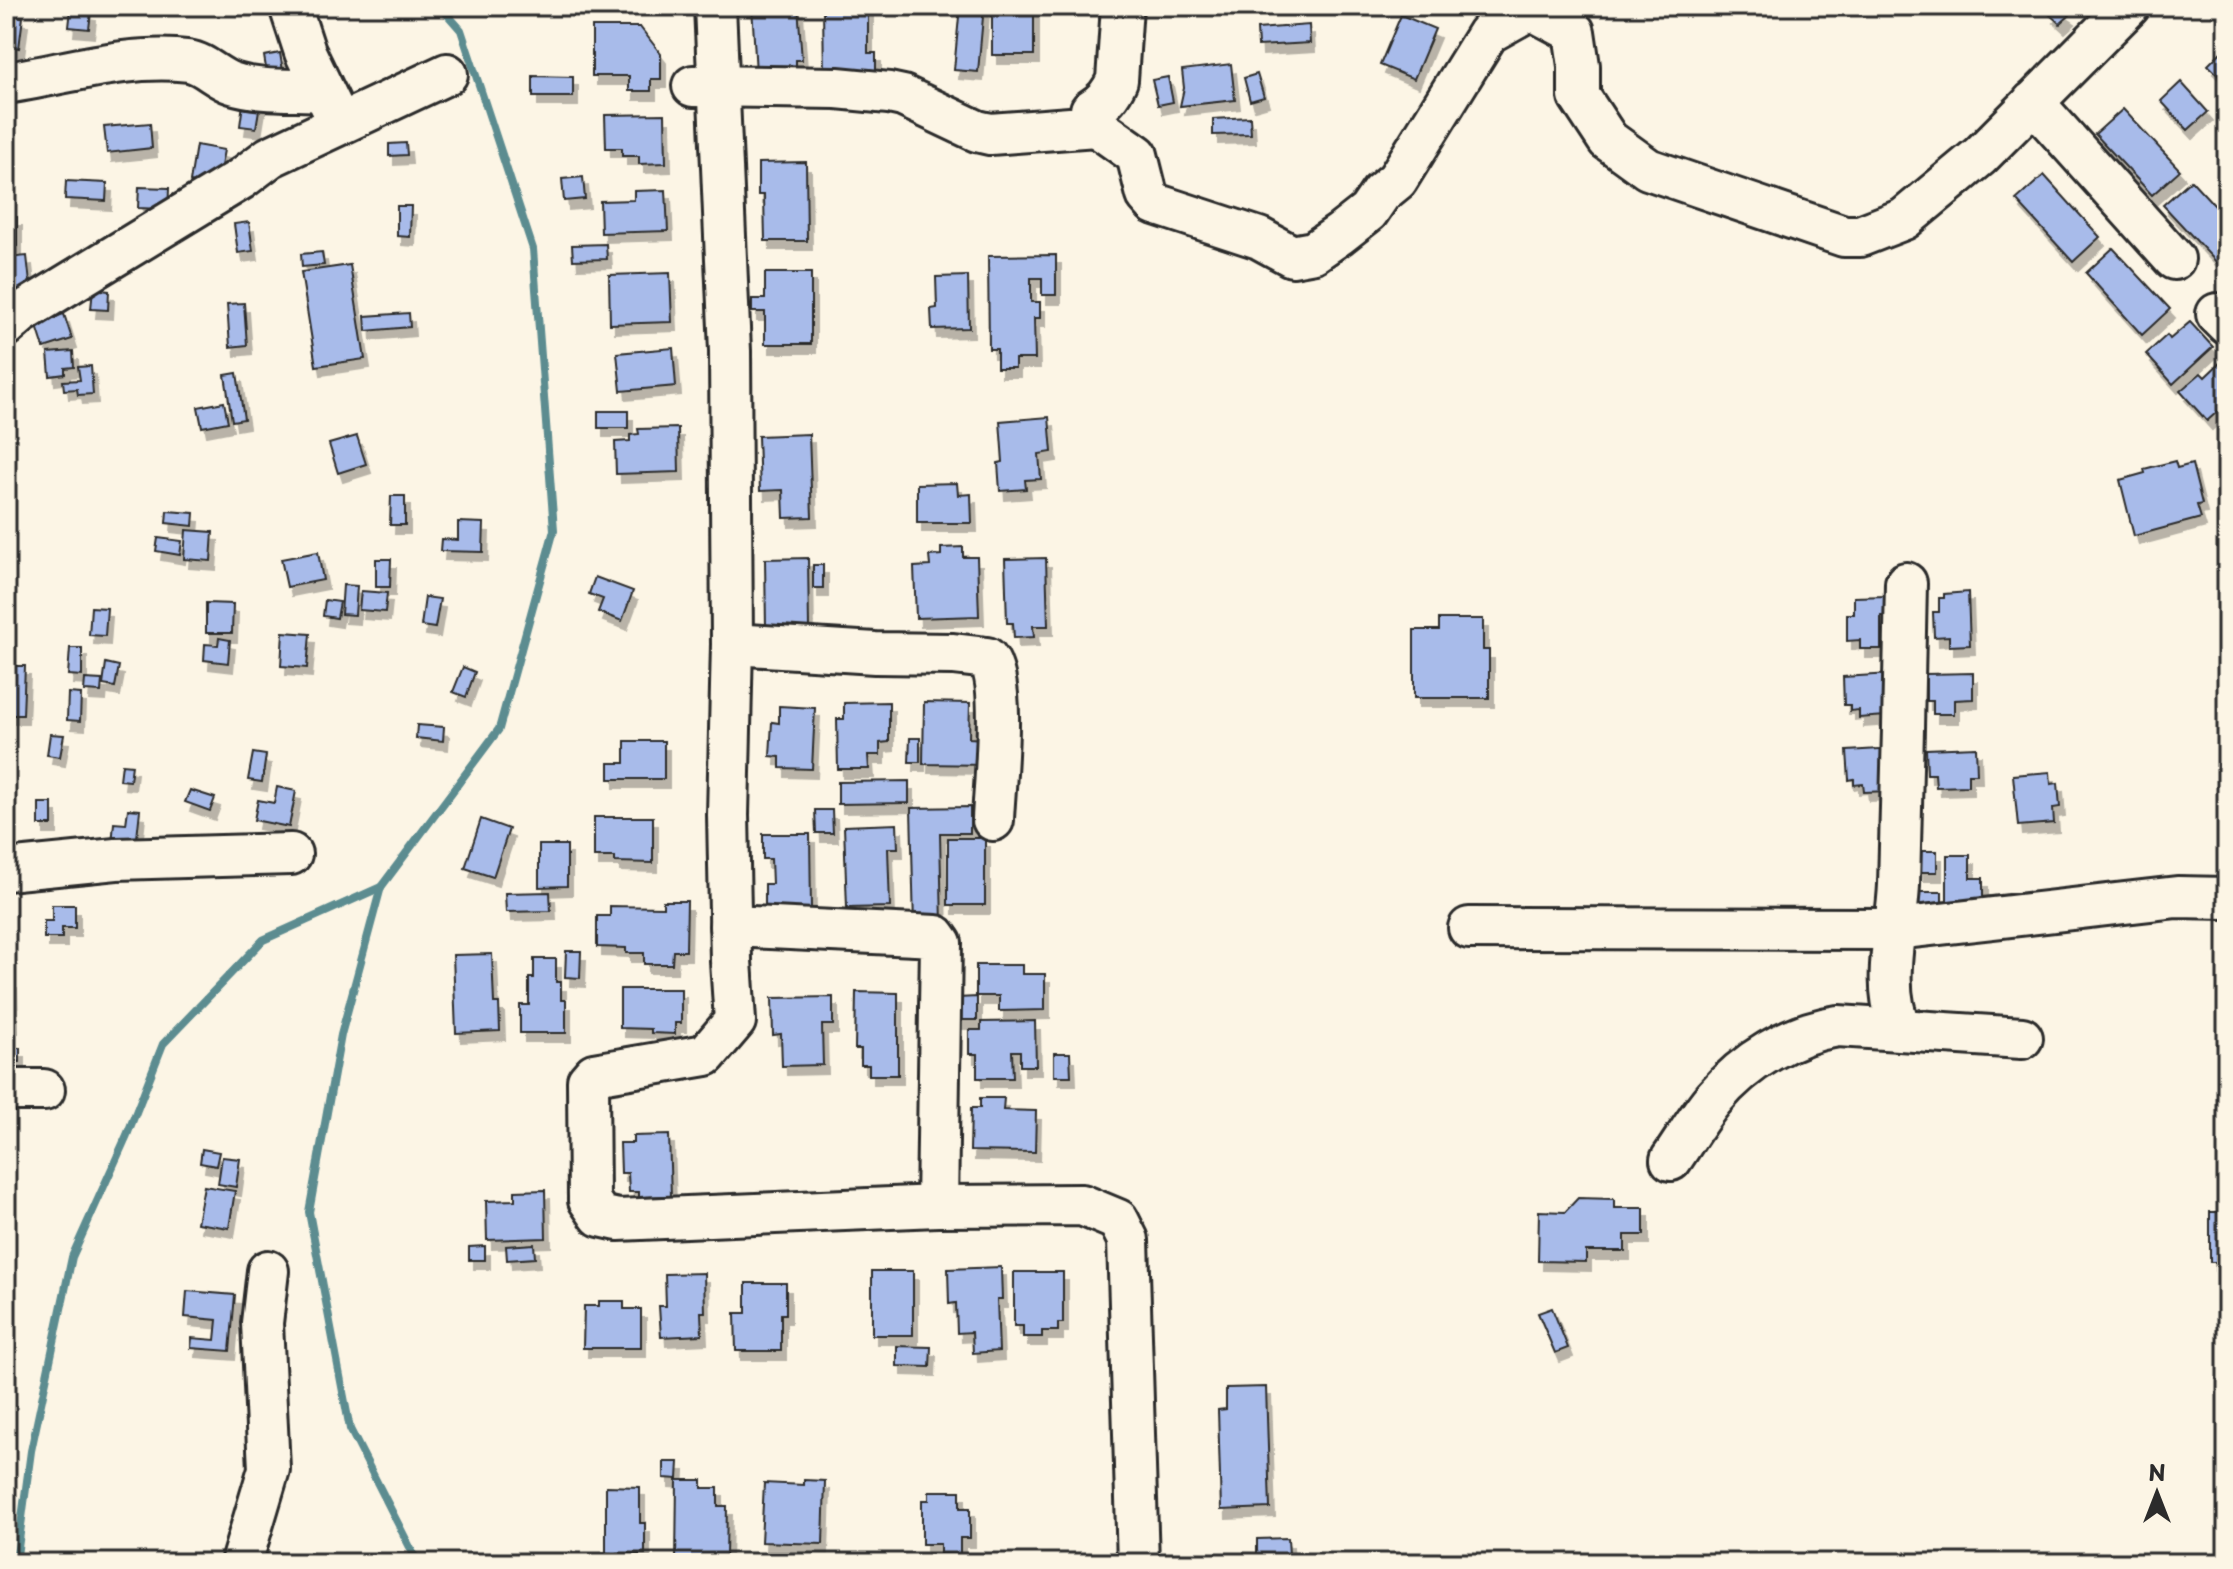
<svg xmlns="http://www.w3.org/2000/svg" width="2233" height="1569" viewBox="0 0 2233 1569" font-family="'Playpen Sans',sans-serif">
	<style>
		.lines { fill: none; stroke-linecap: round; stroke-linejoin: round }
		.stream { stroke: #5c8c90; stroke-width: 8 }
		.building { fill: #a8bbea; stroke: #2b2b2b; stroke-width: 2; filter: url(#shadow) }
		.minor-casing { stroke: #2b2b2b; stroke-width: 46 }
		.minor { stroke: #fcf5e5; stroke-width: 40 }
	</style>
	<defs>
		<filter id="shadow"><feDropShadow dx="5" dy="9" stdDeviation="0" flood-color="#0004"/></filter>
	</defs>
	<rect width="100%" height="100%" fill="#fcf5e5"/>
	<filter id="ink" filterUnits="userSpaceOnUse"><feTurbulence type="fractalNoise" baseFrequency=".0125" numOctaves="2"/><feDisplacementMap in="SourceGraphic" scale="16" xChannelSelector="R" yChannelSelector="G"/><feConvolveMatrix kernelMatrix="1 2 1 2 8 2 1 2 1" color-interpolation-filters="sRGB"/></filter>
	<g filter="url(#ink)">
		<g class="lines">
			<g class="stream">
				<path d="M 16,1563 L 31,1451 L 72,1257 L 127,1135 L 163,1044 L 263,940 L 381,887"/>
				<path d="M 418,1563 L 350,1429 L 309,1212 L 341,1035 L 381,887 L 499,729 L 554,530 L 533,249 L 461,30 L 440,6"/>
			</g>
		</g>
		<g class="building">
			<path d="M 752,6 L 798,6 L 802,60 L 796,60 L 796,70 L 756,73 Z"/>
			<path d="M 823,6 L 868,6 L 868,53 L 876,53 L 876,77 L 824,77 Z"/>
			<path d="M 960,6 L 984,6 L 978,72 L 954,70 Z"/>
			<rect x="992" y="6" width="42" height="49"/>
			<path d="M 2057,6 L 2070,15 L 2060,24 L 2049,14 Z"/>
			<path d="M 71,9 L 91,12 L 89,29 L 69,27 Z"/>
			<path d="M 6,15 L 23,17 L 19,48 L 6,46 Z"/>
			<path d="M 1401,15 L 1435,29 L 1414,79 L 1380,65 Z"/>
			<path d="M 1309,25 L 1310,43 L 1258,46 L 1257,29 Z"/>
			<path d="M 592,27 L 640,27 L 661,54 L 661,79 L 651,79 L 651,91 L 629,91 L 629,76 L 592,76 Z"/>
			<path d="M 2227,46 L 2227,83 L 2208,65 Z"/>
			<path d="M 280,53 L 284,77 L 268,80 L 264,56 Z"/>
			<path d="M 1231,64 L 1235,100 L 1180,106 L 1184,88 L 1182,70 Z"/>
			<path d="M 1257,74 L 1264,97 L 1250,101 L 1244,78 Z"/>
			<path d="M 533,76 L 573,77 L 573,97 L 533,97 Z"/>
			<path d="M 1168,77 L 1173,102 L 1158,105 L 1152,80 Z"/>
			<path d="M 2181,82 L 2208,112 L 2188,130 L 2161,101 Z"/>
			<path d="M 244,96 L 261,98 L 256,128 L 240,126 Z"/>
			<path d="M 2123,109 L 2180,170 L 2152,195 L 2095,134 Z"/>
			<path d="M 665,114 L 666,163 L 639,164 L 639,156 L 622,156 L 622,148 L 606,148 L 605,115 Z"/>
			<path d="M 1250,117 L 1251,134 L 1213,135 L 1213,119 Z"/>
			<path d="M 150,123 L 152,148 L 107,153 L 104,127 Z"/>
			<path d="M 406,143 L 407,155 L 389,156 L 389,144 Z"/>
			<path d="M 196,145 L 224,150 L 217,187 L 190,182 Z"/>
			<path d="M 806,162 L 807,241 L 765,241 L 764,195 L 758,195 L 758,163 Z"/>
			<path d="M 2044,175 L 2100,237 L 2073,262 L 2016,200 Z"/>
			<path d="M 583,177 L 585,199 L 564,201 L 562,179 Z"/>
			<path d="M 2191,180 L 2227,219 L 2227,260 L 2220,266 L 2163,205 Z"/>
			<path d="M 66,181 L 107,183 L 106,201 L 65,199 Z"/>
			<path d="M 139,187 L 169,188 L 168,215 L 161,209 L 138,208 Z"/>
			<path d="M 666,190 L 668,231 L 601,233 L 600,201 L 634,200 L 634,191 Z"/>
			<path d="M 397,206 L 411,206 L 410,237 L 397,236 Z"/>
			<rect x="6" y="217" width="11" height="29"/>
			<path d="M 249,222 L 253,251 L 238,253 L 234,224 Z"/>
			<path d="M 606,244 L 607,259 L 573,260 L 572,245 Z"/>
			<path d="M 2113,248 L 2170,309 L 2142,335 L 2086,273 Z"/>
			<path d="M 322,252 L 324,265 L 302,267 L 301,254 Z"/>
			<path d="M 1056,255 L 1056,295 L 1042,295 L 1042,278 L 1031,278 L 1031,302 L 1040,302 L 1040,318 L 1034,318 L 1035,359 L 1015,359 L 1015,368 L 997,368 L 997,349 L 989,349 L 988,256 Z"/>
			<path d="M 27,256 L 31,292 L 6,295 L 6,258 Z"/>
			<path d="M 350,265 L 365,359 L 316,366 L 301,272 Z"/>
			<path d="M 670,273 L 672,322 L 610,324 L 609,275 Z"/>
			<path d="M 765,273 L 811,273 L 811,344 L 765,344 L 765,312 L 752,312 L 752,299 L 765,299 Z"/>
			<path d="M 968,276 L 969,328 L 932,329 L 931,309 L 937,308 L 936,277 Z"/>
			<path d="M 93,289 L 109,291 L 108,310 L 91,309 Z"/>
			<path d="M 244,303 L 247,345 L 230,347 L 227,304 Z"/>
			<path d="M 409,313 L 410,327 L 366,331 L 365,316 Z"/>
			<path d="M 64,314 L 72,339 L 44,348 L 36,323 Z"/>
			<path d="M 2190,322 L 2213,347 L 2173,384 L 2146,354 L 2167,335 L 2170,339 Z"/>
			<path d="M 673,348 L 676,386 L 621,391 L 617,353 Z"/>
			<path d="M 73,351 L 74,367 L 65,368 L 65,374 L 50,376 L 48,353 Z"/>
			<path d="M 2224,359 L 2227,362 L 2227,403 L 2207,421 L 2180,391 L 2201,373 L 2205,377 Z"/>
			<path d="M 91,366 L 93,394 L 78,395 L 77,389 L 64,390 L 63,381 L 80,380 L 78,367 Z"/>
			<path d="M 237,373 L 244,419 L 232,421 L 225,375 Z"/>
			<path d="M 224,402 L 228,422 L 202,427 L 198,407 Z"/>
			<rect x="598" y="411" width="30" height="17"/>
			<path d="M 1049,417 L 1052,452 L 1039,454 L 1041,479 L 1025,480 L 1026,489 L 1000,491 L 998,463 L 1003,462 L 1000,421 Z"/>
			<path d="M 678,428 L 679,472 L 616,474 L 615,442 L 630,441 L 630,435 L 639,434 L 638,429 Z"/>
			<path d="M 809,434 L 812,517 L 784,518 L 783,490 L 760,491 L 758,436 Z"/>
			<path d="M 357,436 L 366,464 L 338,473 L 329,444 Z"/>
			<path d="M 2175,461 L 2177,468 L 2192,464 L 2202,504 L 2197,505 L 2201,518 L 2134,536 L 2120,480 L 2145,473 L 2144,469 Z"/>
			<path d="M 957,483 L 958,495 L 971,494 L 972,523 L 917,523 L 917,484 Z"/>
			<path d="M 391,496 L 405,496 L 405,525 L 390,525 Z"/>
			<path d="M 167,511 L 194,513 L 193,526 L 166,523 Z"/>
			<path d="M 458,522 L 484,523 L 483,552 L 440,551 L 441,539 L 458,540 Z"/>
			<path d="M 186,530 L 213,532 L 211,561 L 184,559 Z"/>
			<path d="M 158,538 L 182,541 L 180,555 L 156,551 Z"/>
			<path d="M 963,547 L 963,557 L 977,557 L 979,616 L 916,618 L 914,567 L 930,566 L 929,556 L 941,555 L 941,548 Z"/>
			<path d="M 318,552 L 323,580 L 287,587 L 281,559 Z"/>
			<path d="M 808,558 L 809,629 L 766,629 L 765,559 Z"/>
			<path d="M 1046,558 L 1048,626 L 1033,626 L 1034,637 L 1014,638 L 1013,623 L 1007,623 L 1005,559 Z"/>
			<path d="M 376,559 L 391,559 L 390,587 L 376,587 Z"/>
			<rect x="813" y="565" width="10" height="23"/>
			<path d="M 595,577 L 633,591 L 622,621 L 598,612 L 603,599 L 589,594 Z"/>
			<path d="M 343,585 L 357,586 L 355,615 L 341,614 Z"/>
			<path d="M 361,591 L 387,593 L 385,612 L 359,610 Z"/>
			<path d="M 1968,592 L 1970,645 L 1949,646 L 1949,636 L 1934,637 L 1933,612 L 1939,612 L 1939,598 L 1944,598 L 1944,594 Z"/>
			<path d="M 1886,596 L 1886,616 L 1881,616 L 1881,649 L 1860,649 L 1860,640 L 1847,641 L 1847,614 L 1854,614 L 1854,597 Z"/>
			<path d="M 425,597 L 440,599 L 435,628 L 421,626 Z"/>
			<path d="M 325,600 L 340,602 L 337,618 L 323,616 Z"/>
			<path d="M 206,603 L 233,604 L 232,633 L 206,633 Z"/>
			<path d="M 91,607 L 107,608 L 105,636 L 89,635 Z"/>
			<path d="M 1439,619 L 1483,619 L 1483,650 L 1489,650 L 1489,698 L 1414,698 L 1414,630 L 1439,630 Z"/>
			<path d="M 283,632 L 310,634 L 307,668 L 281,666 Z"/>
			<path d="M 219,638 L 230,640 L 228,663 L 204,660 L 205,644 L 218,645 Z"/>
			<path d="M 70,648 L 82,648 L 82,676 L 68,675 Z"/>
			<path d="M 106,663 L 119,666 L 115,687 L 103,685 Z"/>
			<path d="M 6,666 L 25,666 L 23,715 L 6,715 Z"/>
			<path d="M 463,667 L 475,672 L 466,697 L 453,692 Z"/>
			<path d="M 1973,673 L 1973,699 L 1954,700 L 1954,714 L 1933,714 L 1933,701 L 1926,701 L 1926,674 Z"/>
			<path d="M 1891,674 L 1886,716 L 1859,718 L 1859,710 L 1850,711 L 1850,705 L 1844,705 L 1843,677 Z"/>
			<path d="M 85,679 L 102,680 L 101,692 L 84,691 Z"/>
			<path d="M 68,693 L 81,694 L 80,721 L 67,720 Z"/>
			<path d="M 889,702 L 889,742 L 880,743 L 880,755 L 868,755 L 869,769 L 838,769 L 837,719 L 844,719 L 844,703 Z"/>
			<path d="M 924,702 L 970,703 L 969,738 L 986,739 L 986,765 L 923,764 Z"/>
			<path d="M 779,706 L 815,708 L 812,769 L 780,768 L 780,757 L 770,756 L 772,722 L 779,723 Z"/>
			<path d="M 417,725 L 444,727 L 443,741 L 416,738 Z"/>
			<path d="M 50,734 L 64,735 L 60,757 L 47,755 Z"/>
			<path d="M 910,738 L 920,738 L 920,762 L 909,762 Z"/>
			<path d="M 625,741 L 664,741 L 664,779 L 609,779 L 609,763 L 625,763 Z"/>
			<path d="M 1976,747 L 1977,774 L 1968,774 L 1968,786 L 1936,787 L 1935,774 L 1927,774 L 1926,749 Z"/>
			<path d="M 1896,748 L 1890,791 L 1864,792 L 1863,784 L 1854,785 L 1854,779 L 1849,780 L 1847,751 Z"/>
			<path d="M 253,753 L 266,755 L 262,782 L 248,780 Z"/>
			<path d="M 122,764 L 132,765 L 130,781 L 120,780 Z"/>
			<path d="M 2050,772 L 2051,784 L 2058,783 L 2060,807 L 2053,808 L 2054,823 L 2018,826 L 2013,775 Z"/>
			<path d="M 909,781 L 909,803 L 838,804 L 838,782 Z"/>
			<path d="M 277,787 L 296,791 L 289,827 L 254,820 L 258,800 L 274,803 Z"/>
			<path d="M 190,790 L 215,798 L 210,811 L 185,802 Z"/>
			<rect x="39" y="803" width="13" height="22"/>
			<path d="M 970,807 L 970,833 L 940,833 L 942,926 L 914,926 L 911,808 Z"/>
			<path d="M 128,809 L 140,810 L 136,847 L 112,844 L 114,823 L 126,824 Z"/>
			<path d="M 815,810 L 832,810 L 833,833 L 816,833 Z"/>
			<path d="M 594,817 L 653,817 L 653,863 L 615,862 L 615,857 L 594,857 Z"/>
			<path d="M 481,819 L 509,829 L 493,877 L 465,868 Z"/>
			<path d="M 897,824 L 898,848 L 888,848 L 890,907 L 847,908 L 844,826 Z"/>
			<path d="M 763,834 L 810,834 L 811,909 L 803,909 L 803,916 L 771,916 L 771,906 L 765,906 L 765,884 L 772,884 L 771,859 L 763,859 Z"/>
			<rect x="948" y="838" width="37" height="67"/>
			<path d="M 539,845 L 567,845 L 567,886 L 539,887 Z"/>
			<rect x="1919" y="851" width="18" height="21"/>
			<path d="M 1947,855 L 1970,855 L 1970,878 L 1983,878 L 1983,907 L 1947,907 Z"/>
			<path d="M 550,892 L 551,911 L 506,912 L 505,893 Z"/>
			<path d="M 1918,892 L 1942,892 L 1942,904 L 1918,905 Z"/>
			<path d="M 663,901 L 687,901 L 686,951 L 673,951 L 672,964 L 644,964 L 644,953 L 626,953 L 626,948 L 597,947 L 597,916 L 610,916 L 610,906 L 663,907 Z"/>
			<path d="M 52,905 L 75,905 L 75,928 L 62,928 L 62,938 L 44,938 L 44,921 L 52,921 Z"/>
			<path d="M 566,951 L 581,951 L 580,978 L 565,977 Z"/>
			<path d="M 492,954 L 494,1003 L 499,1003 L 500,1031 L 456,1033 L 453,955 Z"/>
			<path d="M 534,959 L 556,959 L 556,982 L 561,982 L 561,1000 L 566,1000 L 566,1033 L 520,1033 L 520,1005 L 529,1005 L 529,978 L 534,978 Z"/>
			<path d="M 976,965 L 1022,965 L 1022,974 L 1045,974 L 1045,1010 L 999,1011 L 999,996 L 976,996 Z"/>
			<path d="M 6,980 L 12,980 L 13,1024 L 6,1024 Z"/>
			<path d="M 620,989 L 681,989 L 681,1023 L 675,1023 L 675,1034 L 651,1033 L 651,1029 L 620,1028 Z"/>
			<path d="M 856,992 L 898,993 L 898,1075 L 869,1075 L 869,1065 L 861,1065 L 861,1049 L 855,1049 Z"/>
			<path d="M 833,997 L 833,1025 L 822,1025 L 823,1065 L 782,1066 L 781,1034 L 773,1035 L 772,998 Z"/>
			<path d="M 977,997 L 977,1020 L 957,1020 L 957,998 Z"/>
			<path d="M 1035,1021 L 1036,1066 L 1020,1066 L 1020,1051 L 1012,1051 L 1013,1078 L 977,1078 L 977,1054 L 969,1054 L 969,1030 L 981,1030 L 981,1022 Z"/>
			<rect x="7" y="1048" width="13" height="14"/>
			<path d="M 1054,1053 L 1070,1053 L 1071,1076 L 1054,1076 Z"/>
			<path d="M 980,1098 L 1004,1098 L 1003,1110 L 1036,1111 L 1035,1152 L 970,1151 L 971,1108 L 980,1108 Z"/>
			<path d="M 669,1135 L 671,1196 L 639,1197 L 639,1192 L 629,1192 L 628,1173 L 621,1173 L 620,1143 L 633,1143 L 633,1136 Z"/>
			<path d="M 202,1149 L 219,1152 L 216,1166 L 200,1163 Z"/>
			<path d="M 222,1157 L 240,1159 L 236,1187 L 218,1184 Z"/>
			<path d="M 204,1186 L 235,1191 L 229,1228 L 197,1223 Z"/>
			<path d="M 545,1190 L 546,1238 L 487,1240 L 486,1201 L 515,1200 L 515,1191 Z"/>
			<path d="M 1578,1198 L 1614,1199 L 1614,1208 L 1644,1208 L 1644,1235 L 1625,1235 L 1625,1251 L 1586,1251 L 1586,1262 L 1538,1261 L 1539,1211 L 1565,1212 Z"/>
			<rect x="2210" y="1212" width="17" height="50"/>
			<path d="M 534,1244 L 535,1258 L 507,1260 L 506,1246 Z"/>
			<path d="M 485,1246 L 485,1260 L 469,1260 L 469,1247 Z"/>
			<path d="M 1001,1267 L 1002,1299 L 997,1299 L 999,1351 L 973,1353 L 972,1332 L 957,1333 L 956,1303 L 949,1304 L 948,1269 Z"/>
			<rect x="872" y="1271" width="41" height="64"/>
			<path d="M 1014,1272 L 1063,1272 L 1063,1323 L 1058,1323 L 1058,1331 L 1042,1331 L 1042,1337 L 1023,1337 L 1023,1326 L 1014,1326 Z"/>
			<path d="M 704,1273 L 705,1312 L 701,1312 L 702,1335 L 661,1337 L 659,1306 L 666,1306 L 665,1274 Z"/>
			<path d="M 746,1283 L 786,1283 L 786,1314 L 781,1314 L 781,1351 L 736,1351 L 735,1313 L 746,1313 Z"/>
			<path d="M 187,1291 L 235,1295 L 230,1351 L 191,1348 L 192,1338 L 215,1340 L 217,1320 L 185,1317 Z"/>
			<path d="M 599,1301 L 624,1301 L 624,1309 L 641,1309 L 641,1348 L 583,1348 L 584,1306 L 599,1306 Z"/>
			<path d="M 1552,1308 L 1568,1348 L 1555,1353 L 1538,1313 Z"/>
			<path d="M 897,1346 L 931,1347 L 930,1367 L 897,1366 Z"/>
			<path d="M 1266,1387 L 1270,1508 L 1221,1510 L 1218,1410 L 1226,1409 L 1226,1388 Z"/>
			<path d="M 664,1462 L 679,1462 L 678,1479 L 664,1478 Z"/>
			<path d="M 677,1480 L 702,1480 L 702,1488 L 718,1488 L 718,1506 L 727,1506 L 726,1556 L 704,1556 L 704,1563 L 676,1563 Z"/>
			<path d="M 804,1480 L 825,1481 L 823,1544 L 761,1542 L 764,1483 L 804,1485 Z"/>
			<path d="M 606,1486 L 640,1487 L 640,1523 L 645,1523 L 645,1554 L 606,1554 Z"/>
			<path d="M 929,1491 L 960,1491 L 960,1508 L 970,1508 L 970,1538 L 960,1538 L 960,1555 L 940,1554 L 940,1544 L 922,1544 L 922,1500 L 929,1500 Z"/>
			<path d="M 1288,1538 L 1289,1555 L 1301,1555 L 1301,1563 L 1242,1563 L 1242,1555 L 1257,1555 L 1257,1539 Z"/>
		</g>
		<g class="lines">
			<g class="minor-casing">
				<g id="minor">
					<path d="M 290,6 L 305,52 L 334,112"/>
					<path d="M 715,6 L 730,351 L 732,644 L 728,815 L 731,961 L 735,1021 L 706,1055 L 594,1074 L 588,1081 L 589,1200 L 600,1216 L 618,1220 L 937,1206 L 1082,1205 L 1118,1220 L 1128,1240 L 1138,1563"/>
					<path d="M 6,83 C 66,74 126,54 188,61 C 204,63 216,78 232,83 C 260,92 293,89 323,91"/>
					<path d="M 693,86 L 837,88 L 889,93 L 903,96 L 977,131 L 990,134 L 1096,126 L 1091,110 C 1104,102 1111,94 1117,80 L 1122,6"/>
					<path d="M 2033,102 L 2174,259"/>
					<path d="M 1096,126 L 1137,155 L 1147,195 L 1155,204 L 1259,238 L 1292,256 L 1314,252 L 1340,234 L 1368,212 L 1381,193 L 1397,180 L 1488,33 L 1531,9 L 1574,32 L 1579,66 L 1579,96 L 1608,140 L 1648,169 L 1844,236 L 1860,236 L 1904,219 L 1980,156 L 2129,6"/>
					<path d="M 2217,314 L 2227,324"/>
					<path d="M 6,326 L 21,313 L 241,179 L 270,157 L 447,74"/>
					<path d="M 732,644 L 875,653 L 953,654 L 987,658 C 1007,683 994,786 993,820"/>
					<path d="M 6,870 L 116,859 L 291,854"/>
					<path d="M 730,926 L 936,936 L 941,943 L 937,1206"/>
					<path d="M 1469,928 L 1896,929 L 2177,897 L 2227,898"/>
					<path d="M 1901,1030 C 1880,985 1897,933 1899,885 C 1902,784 1904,684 1906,583"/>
					<path d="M 6,1090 L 44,1090"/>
					<path d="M 1671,1160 C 1685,1140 1698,1117 1714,1098 C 1745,1061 1791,1033 1838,1026 L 2022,1038"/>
					<path d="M 241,1563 L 269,1469 L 262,1323 L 268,1271"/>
				</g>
			</g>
			<use href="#minor" class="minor"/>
		</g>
	</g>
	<rect width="2233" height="1569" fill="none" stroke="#fcf5e5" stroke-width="32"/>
	<rect x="16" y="16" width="2201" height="1537" fill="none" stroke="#2b2b2b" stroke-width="3" filter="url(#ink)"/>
	<g transform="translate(2157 1493)" stroke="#fcf5e5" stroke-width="6" paint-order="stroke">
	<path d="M0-6L14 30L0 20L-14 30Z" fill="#2b2b2b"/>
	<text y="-12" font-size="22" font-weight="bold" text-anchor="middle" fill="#2b2b2b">N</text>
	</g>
</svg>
